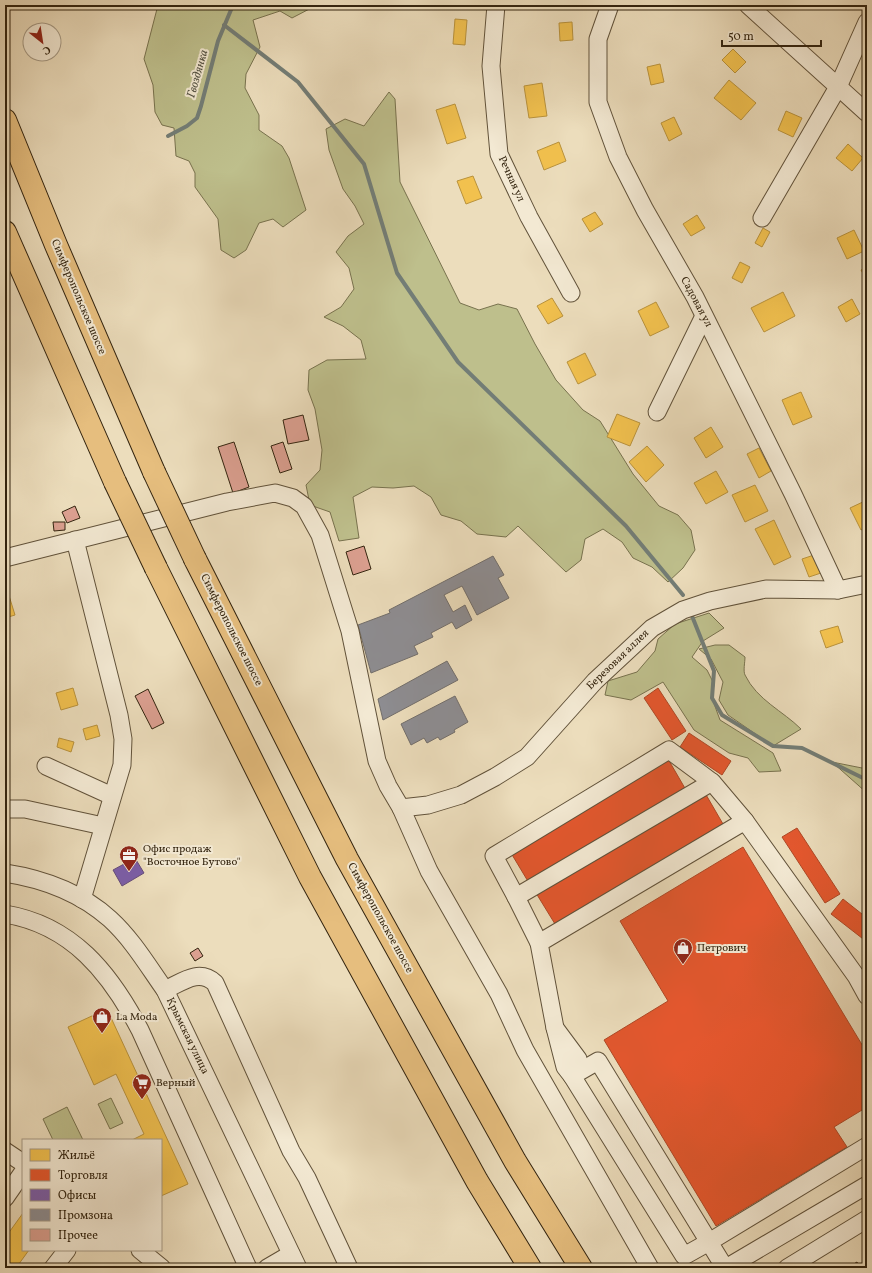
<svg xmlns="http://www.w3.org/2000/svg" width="872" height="1273" viewBox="0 0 872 1273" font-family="Vollkorn,serif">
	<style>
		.green { fill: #bebf8c; stroke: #78724e }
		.homes { fill: #f2c14e; stroke: #b9923b }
		.shops { fill: #e4572e; stroke: #af4825 }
		.offices { fill: #7b5ea7; stroke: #654d79 }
		.industry { fill: #8d8d92; stroke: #726e6b }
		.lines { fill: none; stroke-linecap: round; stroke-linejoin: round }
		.stream { stroke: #737d76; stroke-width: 4 }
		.building { fill: #dca091; stroke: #33240f }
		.minor-casing { stroke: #61523a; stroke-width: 19 }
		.highway-casing { stroke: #33240f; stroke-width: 24 }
		.minor { stroke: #f3e9d3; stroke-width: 17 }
		.highway { stroke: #e6be7e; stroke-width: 22 }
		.highway-bridge-casing { stroke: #33240f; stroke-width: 24; stroke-linecap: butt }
		.highway-bridge { stroke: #e6be7e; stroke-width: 22 }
		.labels { text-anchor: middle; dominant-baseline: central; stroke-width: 4; stroke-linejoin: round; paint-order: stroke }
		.street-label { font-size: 11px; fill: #33240f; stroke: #f3e9d3 }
		.poi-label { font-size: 11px; fill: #33240f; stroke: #f3e9d3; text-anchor: start }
		.water-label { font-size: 12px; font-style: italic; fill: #535143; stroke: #f3e9d3 }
	</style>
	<rect width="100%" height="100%" fill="#ecddbc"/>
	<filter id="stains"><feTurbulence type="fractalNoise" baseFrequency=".005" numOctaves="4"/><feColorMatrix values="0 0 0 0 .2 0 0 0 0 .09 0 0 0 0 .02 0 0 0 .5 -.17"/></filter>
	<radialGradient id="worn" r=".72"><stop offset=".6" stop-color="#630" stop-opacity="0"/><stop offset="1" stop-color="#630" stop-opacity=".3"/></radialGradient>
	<g class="green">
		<path d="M 158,5 L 317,5 L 292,18 L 280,11 L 253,20 L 260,47 L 246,74 L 245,88 L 259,115 L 259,130 L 282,146 L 289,158 L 306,210 L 283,227 L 273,219 L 259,223 L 246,250 L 234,258 L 221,250 L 218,219 L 195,187 L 195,173 L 189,161 L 176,156 L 174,128 L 162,125 L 155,112 L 153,85 L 144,59 Z"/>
		<path d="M 389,92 L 395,99 L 400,182 L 460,303 L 479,310 L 498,304 L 517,309 L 535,344 L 556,380 L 583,410 L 600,421 L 633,474 L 659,506 L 678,515 L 691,530 L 695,550 L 683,568 L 668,582 L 652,567 L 633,558 L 622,542 L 603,529 L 585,539 L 581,560 L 566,572 L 518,526 L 506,537 L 477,534 L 461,521 L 441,515 L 431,497 L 414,486 L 393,488 L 372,487 L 353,497 L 359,538 L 339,541 L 330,512 L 310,505 L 306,485 L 320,470 L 322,450 L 315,409 L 308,390 L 309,370 L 327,360 L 366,359 L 361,340 L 343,326 L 324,317 L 341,307 L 354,289 L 349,268 L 336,252 L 348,236 L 364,224 L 355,206 L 343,189 L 329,150 L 326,129 L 345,119 L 364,126 Z"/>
		<path d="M 709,613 L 724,628 L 703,641 L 692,657 L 707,670 L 714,684 L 712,698 L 720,720 L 773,753 L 781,771 L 759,772 L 748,758 L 729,753 L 694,730 L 663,682 L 631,700 L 605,695 L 608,681 L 637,672 L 655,651 L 658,639 L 675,624 Z"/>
		<path d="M 715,645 L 729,645 L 745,657 C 745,662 743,671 745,675 C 757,700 783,711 801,729 L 773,746 L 728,715 L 719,700 L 723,682 L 711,659 L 699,649 Z"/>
		<path d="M 832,762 L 867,769 L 867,793 Z"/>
		<path d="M 111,1098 L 123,1123 L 110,1129 L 98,1104 Z"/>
		<path d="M 67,1107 L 83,1140 L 53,1140 L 43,1119 Z"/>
	</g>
	<g class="homes">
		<path d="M 455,19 L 467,20 L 465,45 L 453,44 Z"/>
		<path d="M 572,22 L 573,40 L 560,41 L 559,23 Z"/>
		<path d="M 733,49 L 746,62 L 735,73 L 722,60 Z"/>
		<path d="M 660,64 L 664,82 L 651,85 L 647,67 Z"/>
		<path d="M 729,80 L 756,103 L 741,120 L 714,98 Z"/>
		<path d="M 542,83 L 547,116 L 529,118 L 524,86 Z"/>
		<path d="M 455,104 L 466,138 L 447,144 L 436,110 Z"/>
		<path d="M 786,111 L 802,118 L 793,137 L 778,130 Z"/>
		<path d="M 674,117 L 682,134 L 669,141 L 661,123 Z"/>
		<path d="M 559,142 L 566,161 L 544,170 L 537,151 Z"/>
		<path d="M 848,144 L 863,158 L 852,171 L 836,158 Z"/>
		<path d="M 473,176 L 482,198 L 466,204 L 457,181 Z"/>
		<path d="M 595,212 L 603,224 L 590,232 L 582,219 Z"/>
		<path d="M 697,215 L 705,228 L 691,236 L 683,224 Z"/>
		<path d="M 763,228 L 770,232 L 762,247 L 755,243 Z"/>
		<path d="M 854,230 L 864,251 L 847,259 L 837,238 Z"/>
		<path d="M 740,262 L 750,267 L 742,283 L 732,278 Z"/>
		<path d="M 867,267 L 867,281 L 861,270 Z"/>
		<path d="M 783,292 L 795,316 L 764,332 L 751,308 Z"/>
		<path d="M 552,298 L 563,316 L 548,324 L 537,306 Z"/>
		<path d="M 852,299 L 860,314 L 846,322 L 838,307 Z"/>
		<path d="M 656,302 L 669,327 L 650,336 L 638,311 Z"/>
		<path d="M 585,353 L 596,375 L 578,384 L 567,362 Z"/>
		<path d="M 801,392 L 812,417 L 793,425 L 782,400 Z"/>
		<path d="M 617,414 L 640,423 L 630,446 L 607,437 Z"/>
		<path d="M 711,427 L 723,447 L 706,458 L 694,438 Z"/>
		<path d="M 647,446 L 664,465 L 646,482 L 629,462 Z"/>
		<path d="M 759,448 L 771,471 L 759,478 L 747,454 Z"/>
		<path d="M 716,471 L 728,492 L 706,504 L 694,483 Z"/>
		<path d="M 755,485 L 768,511 L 745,522 L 732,495 Z"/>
		<path d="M 867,500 L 867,527 L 861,530 L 850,508 Z"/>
		<path d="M 774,520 L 791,557 L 774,565 L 755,529 Z"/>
		<path d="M 814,555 L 821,573 L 809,577 L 802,559 Z"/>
		<path d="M 6,586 L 15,615 L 5,618 L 5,587 Z"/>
		<path d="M 838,626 L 843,642 L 826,648 L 820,631 Z"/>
		<path d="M 73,688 L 78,705 L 61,710 L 56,693 Z"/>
		<path d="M 97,725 L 100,736 L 86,740 L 83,729 Z"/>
		<path d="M 59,738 L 74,742 L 71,752 L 57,747 Z"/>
		<path d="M 5,765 L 8,777 L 5,777 Z"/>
		<path d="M 107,1009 L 188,1184 L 161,1196 L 161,1140 L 132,1140 L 144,1134 L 116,1074 L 94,1085 L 68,1027 Z"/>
		<path d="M 23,1213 L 23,1250 L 29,1250 L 16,1268 L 5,1268 L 5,1238 Z"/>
	</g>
	<g class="shops">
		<path d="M 658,688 L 686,731 L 672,740 L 644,698 Z"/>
		<path d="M 689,733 L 731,761 L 722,775 L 680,747 Z"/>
		<path d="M 668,759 L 686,790 L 529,883 L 511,853 Z"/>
		<path d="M 705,793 L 723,824 L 555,924 L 536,893 Z"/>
		<path d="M 797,828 L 840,894 L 825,903 L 782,837 Z"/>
		<path d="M 743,847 L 867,1053 L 867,1107 L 834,1127 L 847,1147 L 716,1226 L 604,1040 L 668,1001 L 620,921 Z"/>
		<path d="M 843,899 L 867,918 L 867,942 L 831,914 Z"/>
	</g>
	<path class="offices" d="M 135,858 L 144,873 L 122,886 L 113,870 Z"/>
	<g class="industry">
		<path d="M 493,556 L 504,575 L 498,578 L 509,598 L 477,615 L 462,586 L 444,595 L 453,612 L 465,605 L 472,620 L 456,629 L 452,622 L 431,633 L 433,637 L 414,646 L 418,654 L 371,673 L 358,625 L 390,613 L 389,610 Z"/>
		<path d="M 447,661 L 458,680 L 383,720 L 378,699 Z"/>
		<path d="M 455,696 L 468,722 L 454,730 L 455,732 L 440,740 L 438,737 L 427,743 L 424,738 L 411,745 L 401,724 Z"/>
	</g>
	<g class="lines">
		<g class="stream">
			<path d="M 224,25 L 298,82 L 364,164 L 397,273 L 458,362 L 626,526 L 683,595"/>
			<path d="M 168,136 L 187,126 L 197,118 L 201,106 L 218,41 L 233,5"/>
			<path d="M 692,616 L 714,671 L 712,698 L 722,715 L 773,746 L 802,748 L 867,780"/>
		</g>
	</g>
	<g class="building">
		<path d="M 303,415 L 309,440 L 288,444 L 283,420 Z"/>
		<path d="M 234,442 L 249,487 L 233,493 L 218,447 Z"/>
		<path d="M 283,442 L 292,469 L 280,473 L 271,446 Z"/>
		<path d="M 75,506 L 80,518 L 67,523 L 62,512 Z"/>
		<path d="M 53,522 L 65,522 L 65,530 L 54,531 Z"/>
		<path d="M 364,546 L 371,569 L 353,575 L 346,552 Z"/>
		<path d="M 148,689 L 164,723 L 152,729 L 135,696 Z"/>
		<path d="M 198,948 L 203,956 L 195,961 L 190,953 Z"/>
		<path d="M 857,1262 L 860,1268 L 847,1268 Z"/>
	</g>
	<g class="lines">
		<g class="minor-casing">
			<g id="minor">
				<path d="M 496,5 L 491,66 L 499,154 L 529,217 L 571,293"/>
				<path d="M 610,5 L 598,39 L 598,102 L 618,157 L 645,210 L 695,297 L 793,494 L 838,590"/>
				<path d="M 748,5 L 867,113"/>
				<path d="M 762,218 L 838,87 L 867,22"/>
				<path d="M 657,412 L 704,316"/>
				<path d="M 75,540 L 119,715 L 123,739 L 122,765 L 82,899"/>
				<path d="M 5,558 L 227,502 L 275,493 L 293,498 L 304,506 L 320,535 L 350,631 L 377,761 L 388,786 L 401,808 L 429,871 L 499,994 L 525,1050 L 650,1268"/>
				<path d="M 46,766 L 112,796"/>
				<path d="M 401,808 L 428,805 L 461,795 L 495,777 L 527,757 L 595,681 L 652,628 L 683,610 L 710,601 L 766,589 L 838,590 L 867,584"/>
				<path d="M 5,809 L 25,809 L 103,826"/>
				<path d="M 5,873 C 44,879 81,893 110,919 C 132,939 148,966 165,990 L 298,1268"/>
				<path d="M 516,897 L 494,856 L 669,750 L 712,782"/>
				<path d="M 5,914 C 72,925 110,973 140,1030 L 248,1268"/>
				<path d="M 539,943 L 516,897 L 712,782 L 745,821"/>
				<path d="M 165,990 C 182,982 199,968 215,983 L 291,1151 L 307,1178 L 349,1268"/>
				<path d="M 555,1028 L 539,943 L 745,821 L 856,976 L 867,996"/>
				<path d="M 555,1028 L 578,1059 L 572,1076 L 565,1067 Z"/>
				<path d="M 5,1151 L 23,1163"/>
				<path d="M 5,1198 L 23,1172"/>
				<path d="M 140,1250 L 162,1268"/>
				<path d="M 53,1268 L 67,1250"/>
				<path d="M 267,1268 L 291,1254"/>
				<path d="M 725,1268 L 709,1242 L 598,1061 L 572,1076 L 684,1256 L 709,1242 L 867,1146"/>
				<path d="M 726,1268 L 867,1185"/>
				<path d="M 787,1268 L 867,1219"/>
			</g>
		</g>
		<g class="highway-casing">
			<g id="highway">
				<path d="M 5,120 L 56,245 L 154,472"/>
				<path d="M 5,232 L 115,482"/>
				<path d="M 195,559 L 347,859 L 515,1161 L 581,1268"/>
				<path d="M 156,568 L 310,877 L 477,1181 L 530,1268"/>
			</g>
		</g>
		<use href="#minor" class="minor"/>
		<use href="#highway" class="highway"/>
		<g class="highway-bridge-casing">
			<g id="highway-bridge">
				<path d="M 154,472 L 195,559"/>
				<path d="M 115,482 L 156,568"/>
			</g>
		</g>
		<use href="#highway-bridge" class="highway-bridge"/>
	</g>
	<defs>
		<g id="office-pin" transform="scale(1)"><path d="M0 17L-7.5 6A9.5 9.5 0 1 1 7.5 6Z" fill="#8f2418" stroke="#f3e9d3"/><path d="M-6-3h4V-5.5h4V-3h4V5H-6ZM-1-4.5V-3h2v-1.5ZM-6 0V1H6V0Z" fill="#fff"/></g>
		<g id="shop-pin" transform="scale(1)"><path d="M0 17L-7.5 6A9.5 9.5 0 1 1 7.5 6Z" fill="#8f2418" stroke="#f3e9d3"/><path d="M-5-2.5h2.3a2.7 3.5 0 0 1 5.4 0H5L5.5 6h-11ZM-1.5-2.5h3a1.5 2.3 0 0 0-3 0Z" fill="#fff"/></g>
		<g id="supermarket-pin" transform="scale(1)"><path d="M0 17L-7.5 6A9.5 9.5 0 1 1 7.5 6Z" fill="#8f2418" stroke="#f3e9d3"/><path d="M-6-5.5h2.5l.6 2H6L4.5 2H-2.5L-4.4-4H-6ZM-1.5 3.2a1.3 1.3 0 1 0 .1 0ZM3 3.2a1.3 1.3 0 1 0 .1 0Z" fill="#fff"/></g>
	</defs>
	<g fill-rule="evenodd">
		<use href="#office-pin" x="129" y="855"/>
		<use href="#shop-pin" x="683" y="948"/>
		<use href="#shop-pin" x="102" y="1017"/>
		<use href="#supermarket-pin" x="142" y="1083"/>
	</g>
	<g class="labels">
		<g class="street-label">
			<text transform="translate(511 179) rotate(65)">Речная ул</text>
			<text transform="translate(78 297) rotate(67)">Симферопольское шоссе</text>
			<text transform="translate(696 302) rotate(62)">Садовая ул</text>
			<text transform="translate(231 630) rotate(63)">Симферопольское шоссе</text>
			<text transform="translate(618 660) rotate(-44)">Березовая аллея</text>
			<text transform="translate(380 918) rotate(61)">Симферопольское шоссе</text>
			<text transform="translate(187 1036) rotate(64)">Крымская улица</text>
		</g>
		<g class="poi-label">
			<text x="143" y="849">Офис продаж<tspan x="143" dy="13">"Восточное Бутово"</tspan></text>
			<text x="697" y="948">Петрович</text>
			<text x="116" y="1017">La Moda</text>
			<text x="156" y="1083">Верный</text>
		</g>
		<g class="water-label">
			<text transform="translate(198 74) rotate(-74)">Гвоздянка</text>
		</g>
	</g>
	<rect width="872" height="1273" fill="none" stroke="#ecddbc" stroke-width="20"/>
	<rect x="6" y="6" width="860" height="1261" fill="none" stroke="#33240f" stroke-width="2"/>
	<rect x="10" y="10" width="852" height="1253" fill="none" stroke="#33240f"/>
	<rect x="22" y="1139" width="140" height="112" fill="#f3e9d3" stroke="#a69a85"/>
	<rect x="30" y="1149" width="20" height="12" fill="#f2c14e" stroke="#a69a85"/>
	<text x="58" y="1159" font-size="12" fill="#33240f">Жильё</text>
	<rect x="30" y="1169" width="20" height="12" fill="#e4572e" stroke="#a69a85"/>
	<text x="58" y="1179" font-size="12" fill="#33240f">Торговля</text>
	<rect x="30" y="1189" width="20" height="12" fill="#7b5ea7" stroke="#a69a85"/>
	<text x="58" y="1199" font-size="12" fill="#33240f">Офисы</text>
	<rect x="30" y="1209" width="20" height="12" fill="#8d8d92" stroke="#a69a85"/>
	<text x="58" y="1219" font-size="12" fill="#33240f">Промзона</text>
	<rect x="30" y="1229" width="20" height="12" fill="#dca091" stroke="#a69a85"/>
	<text x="58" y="1239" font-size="12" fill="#33240f">Прочее</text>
	<g transform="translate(42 42) rotate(150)"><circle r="19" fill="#f3e9d3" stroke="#a69a85"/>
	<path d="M0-3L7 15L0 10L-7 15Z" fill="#8f2418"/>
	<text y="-6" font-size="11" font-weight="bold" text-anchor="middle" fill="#33240f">С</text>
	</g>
	<path d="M722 40v6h99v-6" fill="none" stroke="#33240f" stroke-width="2"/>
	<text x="728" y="40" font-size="12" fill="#33240f" stroke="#f3e9d3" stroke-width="3" paint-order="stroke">50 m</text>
	<rect width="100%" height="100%" filter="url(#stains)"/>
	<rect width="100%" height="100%" fill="url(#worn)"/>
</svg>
